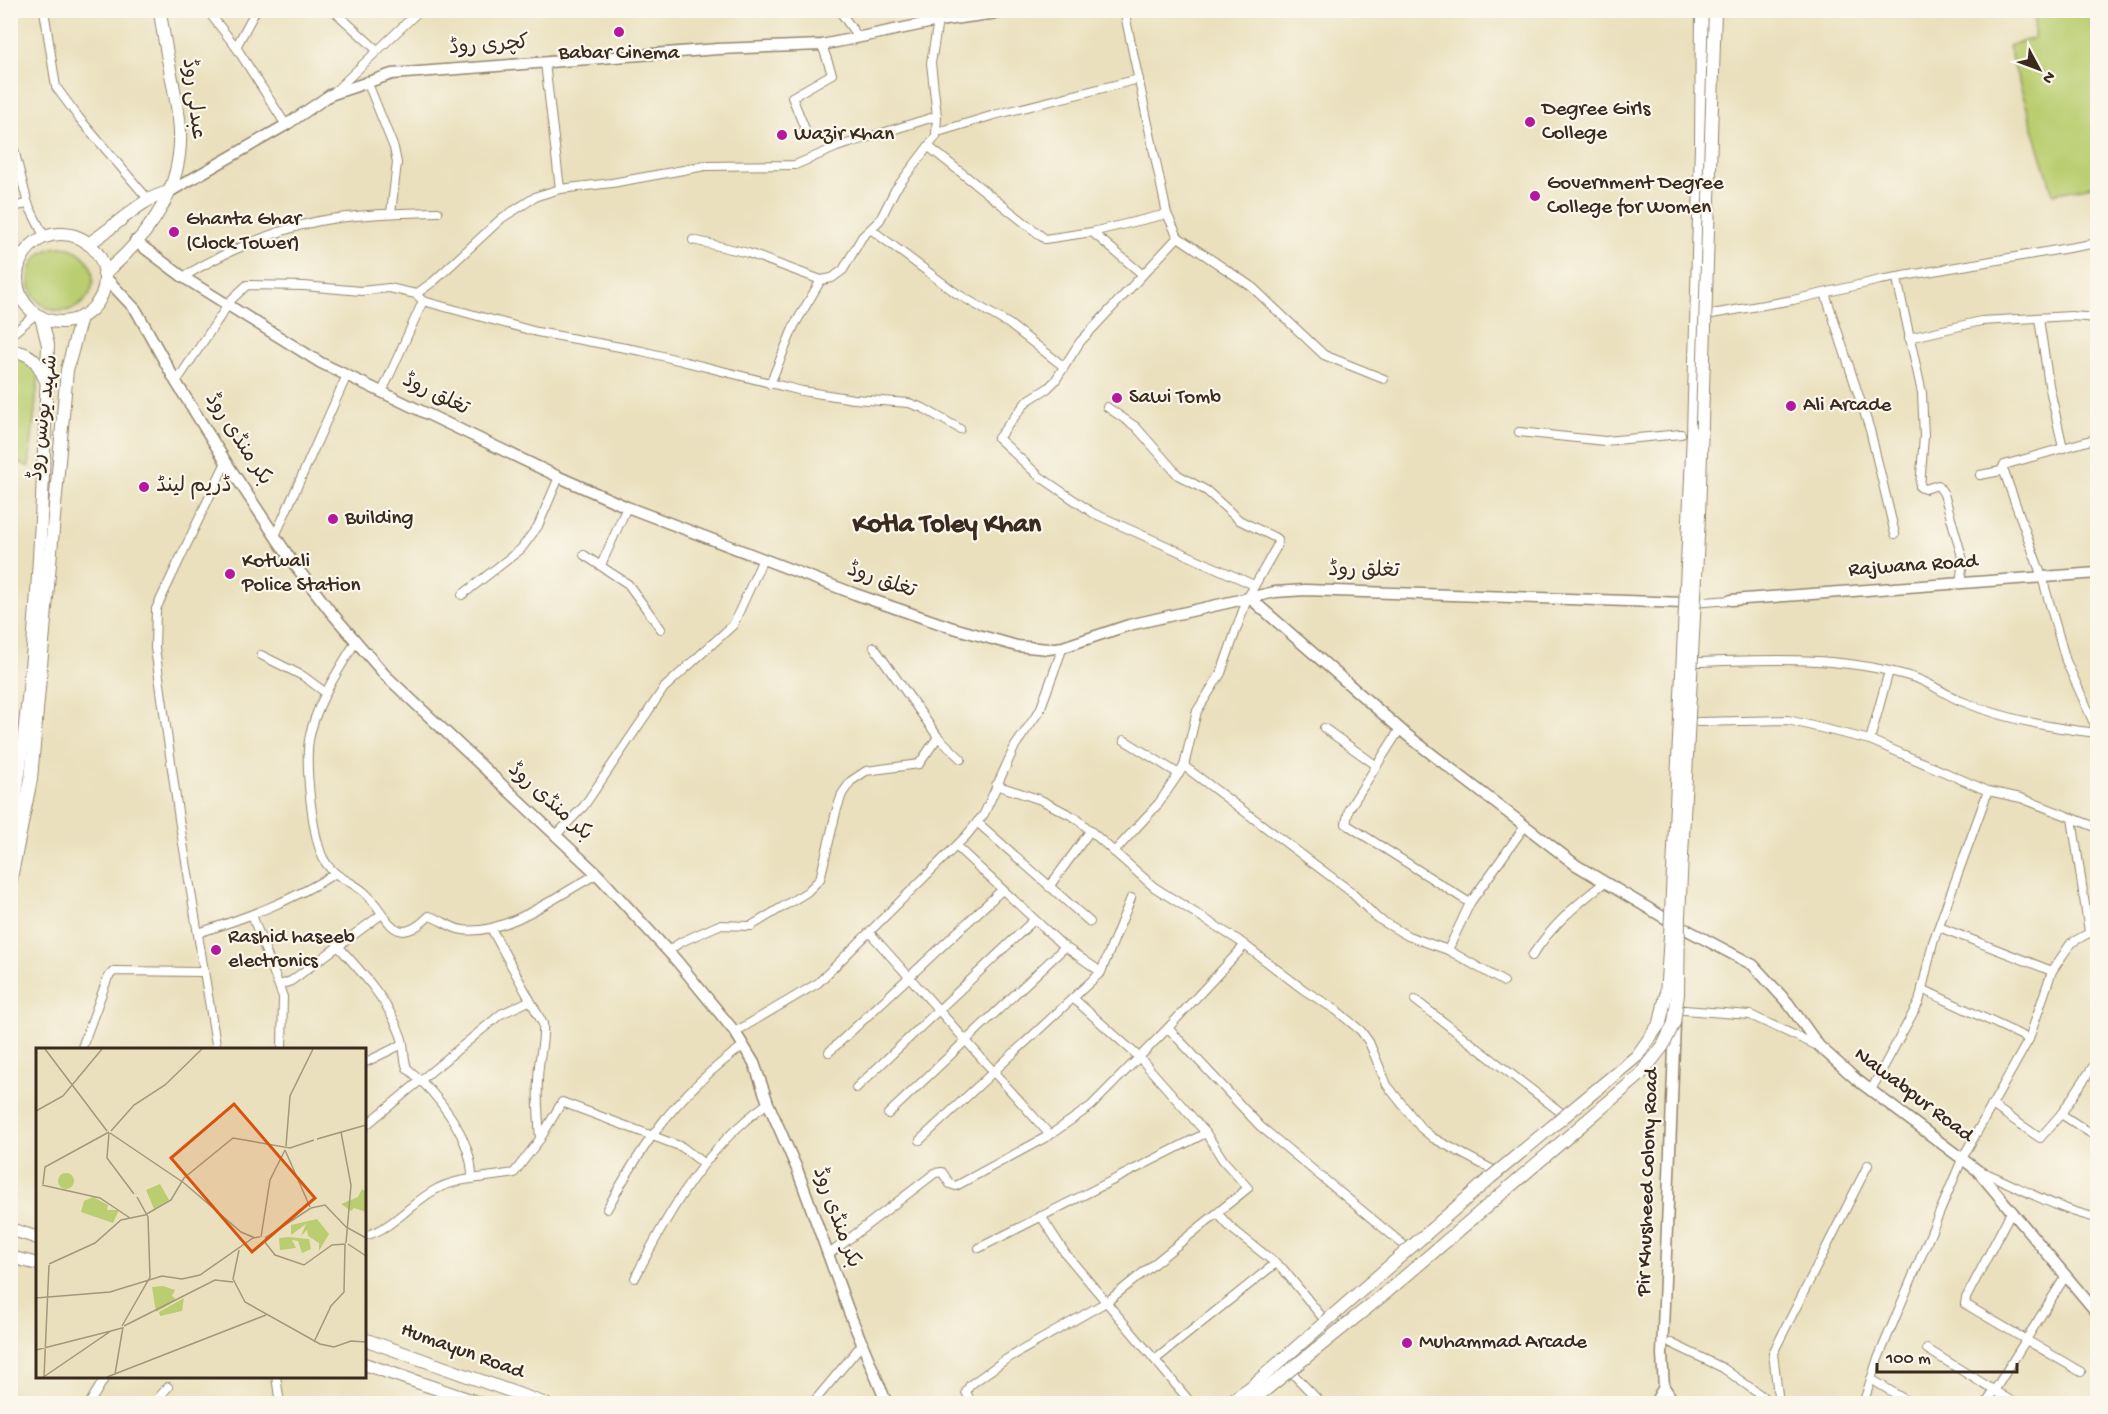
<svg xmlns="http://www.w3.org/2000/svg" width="2108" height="1414" viewBox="0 0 2108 1414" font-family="'Gochi Hand','Playpen Sans Arabic',sans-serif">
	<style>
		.green { fill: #bacd70; stroke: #7a7c47; stroke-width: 1.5 }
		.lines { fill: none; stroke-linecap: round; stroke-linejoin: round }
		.street-casing { stroke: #92856e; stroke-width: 10 }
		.secondary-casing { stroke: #92856e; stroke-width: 13 }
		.primary-casing { stroke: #92856e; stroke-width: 14 }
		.street { stroke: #fff; stroke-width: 8 }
		.secondary { stroke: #fff; stroke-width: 10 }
		.primary { stroke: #fff; stroke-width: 12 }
		.primary-bridge-casing { stroke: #92856e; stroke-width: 14; stroke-linecap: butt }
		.primary-bridge { stroke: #fff; stroke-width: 12 }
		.poi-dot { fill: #b5179e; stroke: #fbf7ec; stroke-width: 2 }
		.labels { text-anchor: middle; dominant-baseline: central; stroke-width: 4.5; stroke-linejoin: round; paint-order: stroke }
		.street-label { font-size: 21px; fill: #3b2a1e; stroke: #fbf7ec }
		.poi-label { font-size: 21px; fill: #3b2a1e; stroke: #fbf7ec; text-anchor: start }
		.district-label { font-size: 27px; font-weight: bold; fill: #3b2a1e; stroke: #fbf7ec }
		.inset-road { fill: none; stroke: #a4977d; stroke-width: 1.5 }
		.view { fill: #d7540e; fill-opacity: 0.15; stroke: #d7540e; stroke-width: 3 }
		.inset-edge { fill: none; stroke: #3b2a1e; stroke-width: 3 }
	</style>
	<rect width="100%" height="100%" fill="#fbf7ec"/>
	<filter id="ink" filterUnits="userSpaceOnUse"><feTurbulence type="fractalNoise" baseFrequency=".0167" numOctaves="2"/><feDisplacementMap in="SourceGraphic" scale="12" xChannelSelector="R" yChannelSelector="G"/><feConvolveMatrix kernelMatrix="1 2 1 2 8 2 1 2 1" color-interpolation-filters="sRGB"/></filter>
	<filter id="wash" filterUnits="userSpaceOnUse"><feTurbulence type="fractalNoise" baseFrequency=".008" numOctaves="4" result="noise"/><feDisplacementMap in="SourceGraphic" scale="24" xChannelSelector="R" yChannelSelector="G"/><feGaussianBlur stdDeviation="1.35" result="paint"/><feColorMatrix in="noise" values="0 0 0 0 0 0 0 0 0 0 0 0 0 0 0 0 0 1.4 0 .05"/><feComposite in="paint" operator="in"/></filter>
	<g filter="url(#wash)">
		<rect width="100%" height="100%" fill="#eae0bd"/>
		<g class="green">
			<path d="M 2035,11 L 2097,11 L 2098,185 L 2053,194 L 2008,46 L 2034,38 Z"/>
			<circle cx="61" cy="279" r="32"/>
			<path d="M 11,355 L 31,363 L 39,371 L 29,467 L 11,459 Z"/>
		</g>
	</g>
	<g filter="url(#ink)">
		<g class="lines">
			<g class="street-casing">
				<g id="street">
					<path d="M 44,10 L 56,87 L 79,118 L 148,199"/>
					<path d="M 207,10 L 236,47 L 286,125"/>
					<path d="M 333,10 L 377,50"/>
					<path d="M 839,10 L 858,37"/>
					<path d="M 1124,10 L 1167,214 L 1178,237 L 1252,287 L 1324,355 L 1384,379"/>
					<path d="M 236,47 L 256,10"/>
					<path d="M 545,63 L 560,189"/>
					<path d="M 367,81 L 394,148 L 397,163 L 391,213"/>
					<path d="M 332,94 L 420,10"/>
					<path d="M 805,129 L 792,97 L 832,74 L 822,45"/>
					<path d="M 938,132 L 994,115 L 1139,79"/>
					<path d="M 10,134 L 28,204 L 45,238"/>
					<path d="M 929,147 L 1045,239 L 1092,232 L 1167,214"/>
					<path d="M 10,207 L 28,204"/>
					<path d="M 872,230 L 956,293 L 1009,324 L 1063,366"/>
					<path d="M 1092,232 L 1142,274"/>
					<path d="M 1178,237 L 1080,342 L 1055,381 L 1048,388 L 1027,401 L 998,438 L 1039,476 L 1093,513 L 1254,585"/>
					<path d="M 693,240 L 748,253 L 821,280"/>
					<path d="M 183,277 C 222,253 275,230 319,221 C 358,214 399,213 438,212"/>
					<path d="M 1897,279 L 1922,393 L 1924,436 L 1920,487 L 1925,489 L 1938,485 L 1944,494 L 1963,560 L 1960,584"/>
					<path d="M 10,283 L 17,277"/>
					<path d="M 1825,293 L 1870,430 L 1895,534"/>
					<path d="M 416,294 L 434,281 L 502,218 L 537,196 L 560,189 L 612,183 L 705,166 L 795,165 L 837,147 L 937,116"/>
					<path d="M 1712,314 L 1793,300 L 1880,280 L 2098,243"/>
					<path d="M 2039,319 L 2049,385 L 2063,448"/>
					<path d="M 10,336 L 36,314"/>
					<path d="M 1909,338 L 1981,321 L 2071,316 L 2098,318"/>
					<path d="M 176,382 L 232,299 L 247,285 L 304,286 L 361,291 L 389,288 L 416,294 L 423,301 L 537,332 L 642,351 L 802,391 L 854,399 L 909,403 L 923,408 L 960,429"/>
					<path d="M 770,384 L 794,326 L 821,280 L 832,278 L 843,270 L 862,237 L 880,220 L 895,190 L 936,136 L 937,116 L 931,63 L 938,21"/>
					<path d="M 382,392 L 423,301"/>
					<path d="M 1107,407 L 1136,427 L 1178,475 L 1207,491 L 1239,520 L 1278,539 L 1277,546 L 1247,599 L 1221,673 L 1197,711 L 1184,766 L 1159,803 L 1114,852"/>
					<path d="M 1519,432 L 1605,441 L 1681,434"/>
					<path d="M 2003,469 L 2042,577 L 2066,661 L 2098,732"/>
					<path d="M 1980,475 L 2001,471 L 2004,465 L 2098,438"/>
					<path d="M 275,536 L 347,375"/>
					<path d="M 584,555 L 628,584 L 661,629"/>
					<path d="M 601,565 L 627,507"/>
					<path d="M 462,595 L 521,549 L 538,526 L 559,477"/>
					<path d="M 1692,603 L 1731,600"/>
					<path d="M 356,641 C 338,671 315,705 309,740 C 305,766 312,834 323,858 C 333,878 349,879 364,892 C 388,912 392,953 429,916 C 441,919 451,929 463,930 C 504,936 560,894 597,874"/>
					<path d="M 874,647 L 938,737 L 961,759"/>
					<path d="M 261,655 L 303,676 L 326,693"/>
					<path d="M 1700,662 C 1772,659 1842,656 1912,677 C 1930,682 1944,694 1961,701 C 2004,719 2051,728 2098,733"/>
					<path d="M 1698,722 L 1788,720 L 1870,740 L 1988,791 L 2021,798 L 2098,828"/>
					<path d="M 1324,728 L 1377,766"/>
					<path d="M 1400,729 L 1349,809 L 1346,824 L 1470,903"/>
					<path d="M 1124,740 L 1179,774"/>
					<path d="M 1870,740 L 1889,671"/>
					<path d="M 1184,766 L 1350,891 L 1377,918 L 1408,936 L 1448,950 L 1504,982"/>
					<path d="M 996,785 L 1041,800 L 1076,818 L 1154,887 L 1238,940 L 1304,990 L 1336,1010 L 1361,1031 L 1369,1042 L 1387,1085 L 1421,1128 L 1433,1138 L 1493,1170"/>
					<path d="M 2072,818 L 2089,932"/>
					<path d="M 977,822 L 1090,922"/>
					<path d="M 556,835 L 584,806 L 664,688 L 733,625 L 763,559"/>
					<path d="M 957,847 L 1061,944 L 1101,972"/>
					<path d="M 1049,887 L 1090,831"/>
					<path d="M 252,915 L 283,997 L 282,1050"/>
					<path d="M 1939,927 L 2052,971"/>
					<path d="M 492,930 L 543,1024 C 544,1037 542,1046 540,1058 C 536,1084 538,1112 540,1139"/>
					<path d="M 198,933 C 245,918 292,901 334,874"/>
					<path d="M 870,933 L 1050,1135"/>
					<path d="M 337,945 C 361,971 389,1002 401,1036 C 405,1046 403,1057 407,1068 C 437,1093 473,1138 472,1179"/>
					<path d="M 1448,950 L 1470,903 L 1525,826"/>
					<path d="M 668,951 L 681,942 L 719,925 L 751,926 L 807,892 L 820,879 L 836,812 L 842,794 L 851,781 L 866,771 L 919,764 L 938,737"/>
					<path d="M 1532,956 C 1552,925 1576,905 1605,882"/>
					<path d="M 280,985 L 291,981 L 382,914"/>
					<path d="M 1922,989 L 2029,1039"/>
					<path d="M 1415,1000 L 1563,1114"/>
					<path d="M 1684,1010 L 1750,1015 L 1818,1046"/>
					<path d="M 1168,1028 L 1260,1126 L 1405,1246"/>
					<path d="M 735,1032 L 818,983 L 966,836 L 984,814 L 1015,746 L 1040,710 L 1063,647"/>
					<path d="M 81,1050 L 108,977 L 114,971 L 203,972"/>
					<path d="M 217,1050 L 179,819 L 155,648 L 156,609 L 226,462"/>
					<path d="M 829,1052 L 1002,890"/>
					<path d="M 364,1063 L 403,1044"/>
					<path d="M 856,1088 L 1034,920"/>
					<path d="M 1871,1090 L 1919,1002 L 1933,942 L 1988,791"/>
					<path d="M 1992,1105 L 2040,1138 L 2061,1114 L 2098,1059"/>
					<path d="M 888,1114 L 1065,947"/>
					<path d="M 2061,1114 L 2098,1138"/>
					<path d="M 364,1127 L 501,1014 L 529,1001"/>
					<path d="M 920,1140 L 1101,972 L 1131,898"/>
					<path d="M 1978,1170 C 2019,1186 2054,1209 2098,1218"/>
					<path d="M 607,1209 C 645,1140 678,1093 743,1046"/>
					<path d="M 2012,1210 L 1966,1298 L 1965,1304 L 2081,1372"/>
					<path d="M 1218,1214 L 1231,1228 L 1283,1269 L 1322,1317"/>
					<path d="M 1041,1216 L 1065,1253 L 1192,1404"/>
					<path d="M 364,1236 C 392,1229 409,1205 433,1191 C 456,1177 489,1178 514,1173 L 540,1139 L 562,1102 L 682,1147 L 703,1163"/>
					<path d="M 979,1248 L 1206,1133"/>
					<path d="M 828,1255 L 935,1173 L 942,1172 L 950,1184 L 956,1186 L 1050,1135 L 1091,1106 L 1168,1028 L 1245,945"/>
					<path d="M 635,1278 C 669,1211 705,1147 768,1103"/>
					<path d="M 1671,1343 L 1723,1368 L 1773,1404"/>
					<path d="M 1927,1349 L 2016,1404"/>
					<path d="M 1156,1359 L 1276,1263"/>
					<path d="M 276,1376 L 280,1404"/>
					<path d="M 1295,1376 L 1322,1404"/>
					<path d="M 1871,1379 L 1912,1404"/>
					<path d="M 10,1399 L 12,1398"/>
					<path d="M 89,1404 L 106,1376"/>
					<path d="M 153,1404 L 168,1387"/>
					<path d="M 812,1404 L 863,1343"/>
					<path d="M 972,1404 L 966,1392 L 970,1385 L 1005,1360 L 1108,1301 L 1248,1188 L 1223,1160 L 1206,1133 L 1139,1057 L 1073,998"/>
					<path d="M 1779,1404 L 1773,1353 L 1868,1165"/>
					<path d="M 1863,1404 L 1877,1361 L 1963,1157 L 2029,1039 L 2052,971 L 2071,943 L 2098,928"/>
					<path d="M 1986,1404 L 2065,1277"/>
				</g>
			</g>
			<g class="secondary-casing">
				<g id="secondary">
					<path d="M 169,192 L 286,125 L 330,95 L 392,74 L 718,49 L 822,45 L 938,21 L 1019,10"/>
					<path d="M 135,241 L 183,277 L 321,363 L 559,477 L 627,507 L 855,594 L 950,627 L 1017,646 L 1048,649 L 1063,647 L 1129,625 L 1275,592 L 1305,590 L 1685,603"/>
					<path d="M 10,271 L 18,271"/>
					<path d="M 105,277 L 136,310 L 176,382 L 226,462 L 291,560 L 330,611 L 385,675 L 597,874 L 677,961 L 735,1032 L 754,1063 L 768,1103 L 797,1169 L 849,1312 L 887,1404"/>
					<path d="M 1250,598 L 1407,735 L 1576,865 L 1663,917 L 1753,965 L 1788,1003 L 1819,1046 L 1857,1080 L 1977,1170 L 2098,1314"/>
					<path d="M 1731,600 L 2098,573"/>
					<path d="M 1654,1404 L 1664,1387"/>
					<path d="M 1675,1404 L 1664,1387 L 1662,1355 L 1675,1023"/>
				</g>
			</g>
			<g class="primary-casing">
				<g id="primary">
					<circle cx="61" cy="278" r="44"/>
					<path d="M 88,244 C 115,228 140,198 169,192"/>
					<path d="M 104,274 C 152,233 187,184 179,119 C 174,83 164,47 160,10"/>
					<path d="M 10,351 C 31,352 37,361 45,379"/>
					<path d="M 1693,433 L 1701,147 L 1702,10"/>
					<path d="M 10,830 C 38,670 42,507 48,345 L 41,317"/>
					<path d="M 10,883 L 31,779 L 67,370 L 81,317"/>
					<path d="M 10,1229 L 38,1238"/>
					<path d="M 10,1257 L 38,1264"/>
					<path d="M 364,1339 L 546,1404"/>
					<path d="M 364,1364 L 482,1404"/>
				</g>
			</g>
			<use href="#street" class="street"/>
			<use href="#secondary" class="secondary"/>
			<use href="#primary" class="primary"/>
			<g class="primary-bridge-casing">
				<g id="primary-bridge">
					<path d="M 1227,1404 L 1251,1387 L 1490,1178 L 1637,1056 L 1660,1023 L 1666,995 L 1670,936 L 1693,433"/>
					<path d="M 1248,1404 L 1388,1291 L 1640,1075 L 1663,1046 L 1674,1023 L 1678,994 L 1679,916 L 1699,516 L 1715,10"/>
				</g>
			</g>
			<use href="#primary-bridge" class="primary-bridge"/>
		</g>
	</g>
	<g class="poi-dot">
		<circle cx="619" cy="32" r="6"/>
		<circle cx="1530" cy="122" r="6"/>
		<circle cx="782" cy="135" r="6"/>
		<circle cx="1535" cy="196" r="6"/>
		<circle cx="174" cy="232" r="6"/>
		<circle cx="1117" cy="398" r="6"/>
		<circle cx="1791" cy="406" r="6"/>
		<circle cx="144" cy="487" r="6"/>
		<circle cx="333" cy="519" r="6"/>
		<circle cx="230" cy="574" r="6"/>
		<circle cx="216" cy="950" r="6"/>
		<circle cx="1407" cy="1343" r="6"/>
	</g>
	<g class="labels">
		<g class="street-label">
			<text transform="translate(489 47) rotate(-4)">کچری روڈ</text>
			<text transform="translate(192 99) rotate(83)">عبدلی روڈ</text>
			<text transform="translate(435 396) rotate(26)">تغلق روڈ</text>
			<text transform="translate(45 418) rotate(-83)">شہید یونس روڈ</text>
			<text transform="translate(237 440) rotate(57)">بکر منڈی روڈ</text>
			<text transform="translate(1913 567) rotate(-4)">Rajwana Road</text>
			<text transform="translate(1364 572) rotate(1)">تغلق روڈ</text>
			<text transform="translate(881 582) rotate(19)">تغلق روڈ</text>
			<text transform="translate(549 803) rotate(42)">بکر منڈی روڈ</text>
			<text transform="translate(1913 1096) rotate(37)">Nawabpur Road</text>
			<text transform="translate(1649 1182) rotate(-88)">Pir Khusheed Colony Road</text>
			<text transform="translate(835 1218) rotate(70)">بکر منڈی روڈ</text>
			<text transform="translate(462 1352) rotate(20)">Humayun Road</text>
		</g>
		<g class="poi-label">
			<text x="619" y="54" text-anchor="middle">Babar Cinema</text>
			<text x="1542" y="110">Degree Girls<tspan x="1542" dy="24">College</tspan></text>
			<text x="794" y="135">Wazir Khan</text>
			<text x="1547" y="184">Government Degree<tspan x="1547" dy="24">College for Women</tspan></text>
			<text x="186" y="220">Ghanta Ghar<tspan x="186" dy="24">(Clock Tower)</tspan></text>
			<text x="1129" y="398">Sawi Tomb</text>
			<text x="1803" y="406">Ali Arcade</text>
			<text x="156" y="487">ڈریم لینڈ</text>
			<text x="345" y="519">Building</text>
			<text x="242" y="562">Kotwali<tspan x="242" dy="24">Police Station</tspan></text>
			<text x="228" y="938">Rashid haseeb<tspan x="228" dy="24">electronics</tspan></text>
			<text x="1419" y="1343">Muhammad Arcade</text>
		</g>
		<g class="district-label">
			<text x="947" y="526">Kotla Toley Khan</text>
		</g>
	</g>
	<g transform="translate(36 1048)">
		<rect width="330" height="330" fill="#eae0bd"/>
		<path d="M22 133a8 8 0 1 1 16 0a8 8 0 1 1-16 0ZM 124,136 L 133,152 L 118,161 L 110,142 ZM 326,141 L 330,144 L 330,164 L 318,160 L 315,163 L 305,156 L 322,149 ZM 57,149 L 72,157 L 71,162 L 83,162 L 77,175 L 45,164 L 48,153 ZM 281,171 L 293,186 L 283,203 L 283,195 L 272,188 L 271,182 L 265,188 L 270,176 L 255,187 L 255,177 ZM 252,189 L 273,191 L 275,201 L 266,205 L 262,193 L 256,192 L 260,200 L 244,202 L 243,190 ZM 127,238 L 139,242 L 136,248 L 141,252 L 120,264 L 116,239 ZM 148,250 L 146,263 L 124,268 L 123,264 Z" fill="#bacd70"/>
		<path class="inset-road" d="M 9,1 L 71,83M 0,63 L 27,48 L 66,1M 75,83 L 98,57 L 129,37 L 166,1M 305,84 L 315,137 L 310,195M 73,85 L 71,110 L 98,146M 74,85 L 148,135 L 205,184 L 219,190M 281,91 L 330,77M 250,98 L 254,48 L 277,1M 249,102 L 274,159M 7,136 L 9,119 L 73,84M 6,137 L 64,150 L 94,170M 275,160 L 289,157 L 310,179 L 330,190M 225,189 L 234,132 L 249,102M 229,190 L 275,160M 228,193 L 239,207 L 268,217 L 296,197 L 310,196M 312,196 L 330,208M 203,202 L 197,231 L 209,254 L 284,296 L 298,299 L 315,293 L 330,294M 13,216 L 59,195 L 85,172 L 109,167 L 135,152 L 148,130 L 197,90 L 254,100 L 278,92M 0,250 L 74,244 L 126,228 L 146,231 L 164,227 L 217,190 L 224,189M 86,278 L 114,229 L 112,169 L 101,149M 88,278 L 179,232 L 197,234M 278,294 L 295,258 L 308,244 L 309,196M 0,302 L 75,283M 79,326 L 87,279M 9,328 L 75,283 L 86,280M 8,329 L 13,217M 71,329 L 230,267"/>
		<path class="view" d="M 198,56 L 279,150 L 216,204 L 135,110 Z"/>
		<rect width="330" height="330" class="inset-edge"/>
	</g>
	<rect width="2108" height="1414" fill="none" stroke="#fbf7ec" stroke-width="36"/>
	<g transform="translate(2039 69) rotate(131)" stroke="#fbf7ec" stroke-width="4.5" paint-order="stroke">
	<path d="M0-4.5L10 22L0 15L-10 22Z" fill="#3b2a1e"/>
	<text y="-9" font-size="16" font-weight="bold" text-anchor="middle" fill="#3b2a1e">N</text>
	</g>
	<path d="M1877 1363v9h140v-9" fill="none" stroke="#3b2a1e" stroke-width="3"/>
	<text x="1886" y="1363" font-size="18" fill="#3b2a1e" stroke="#fbf7ec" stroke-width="4.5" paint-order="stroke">100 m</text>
</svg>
